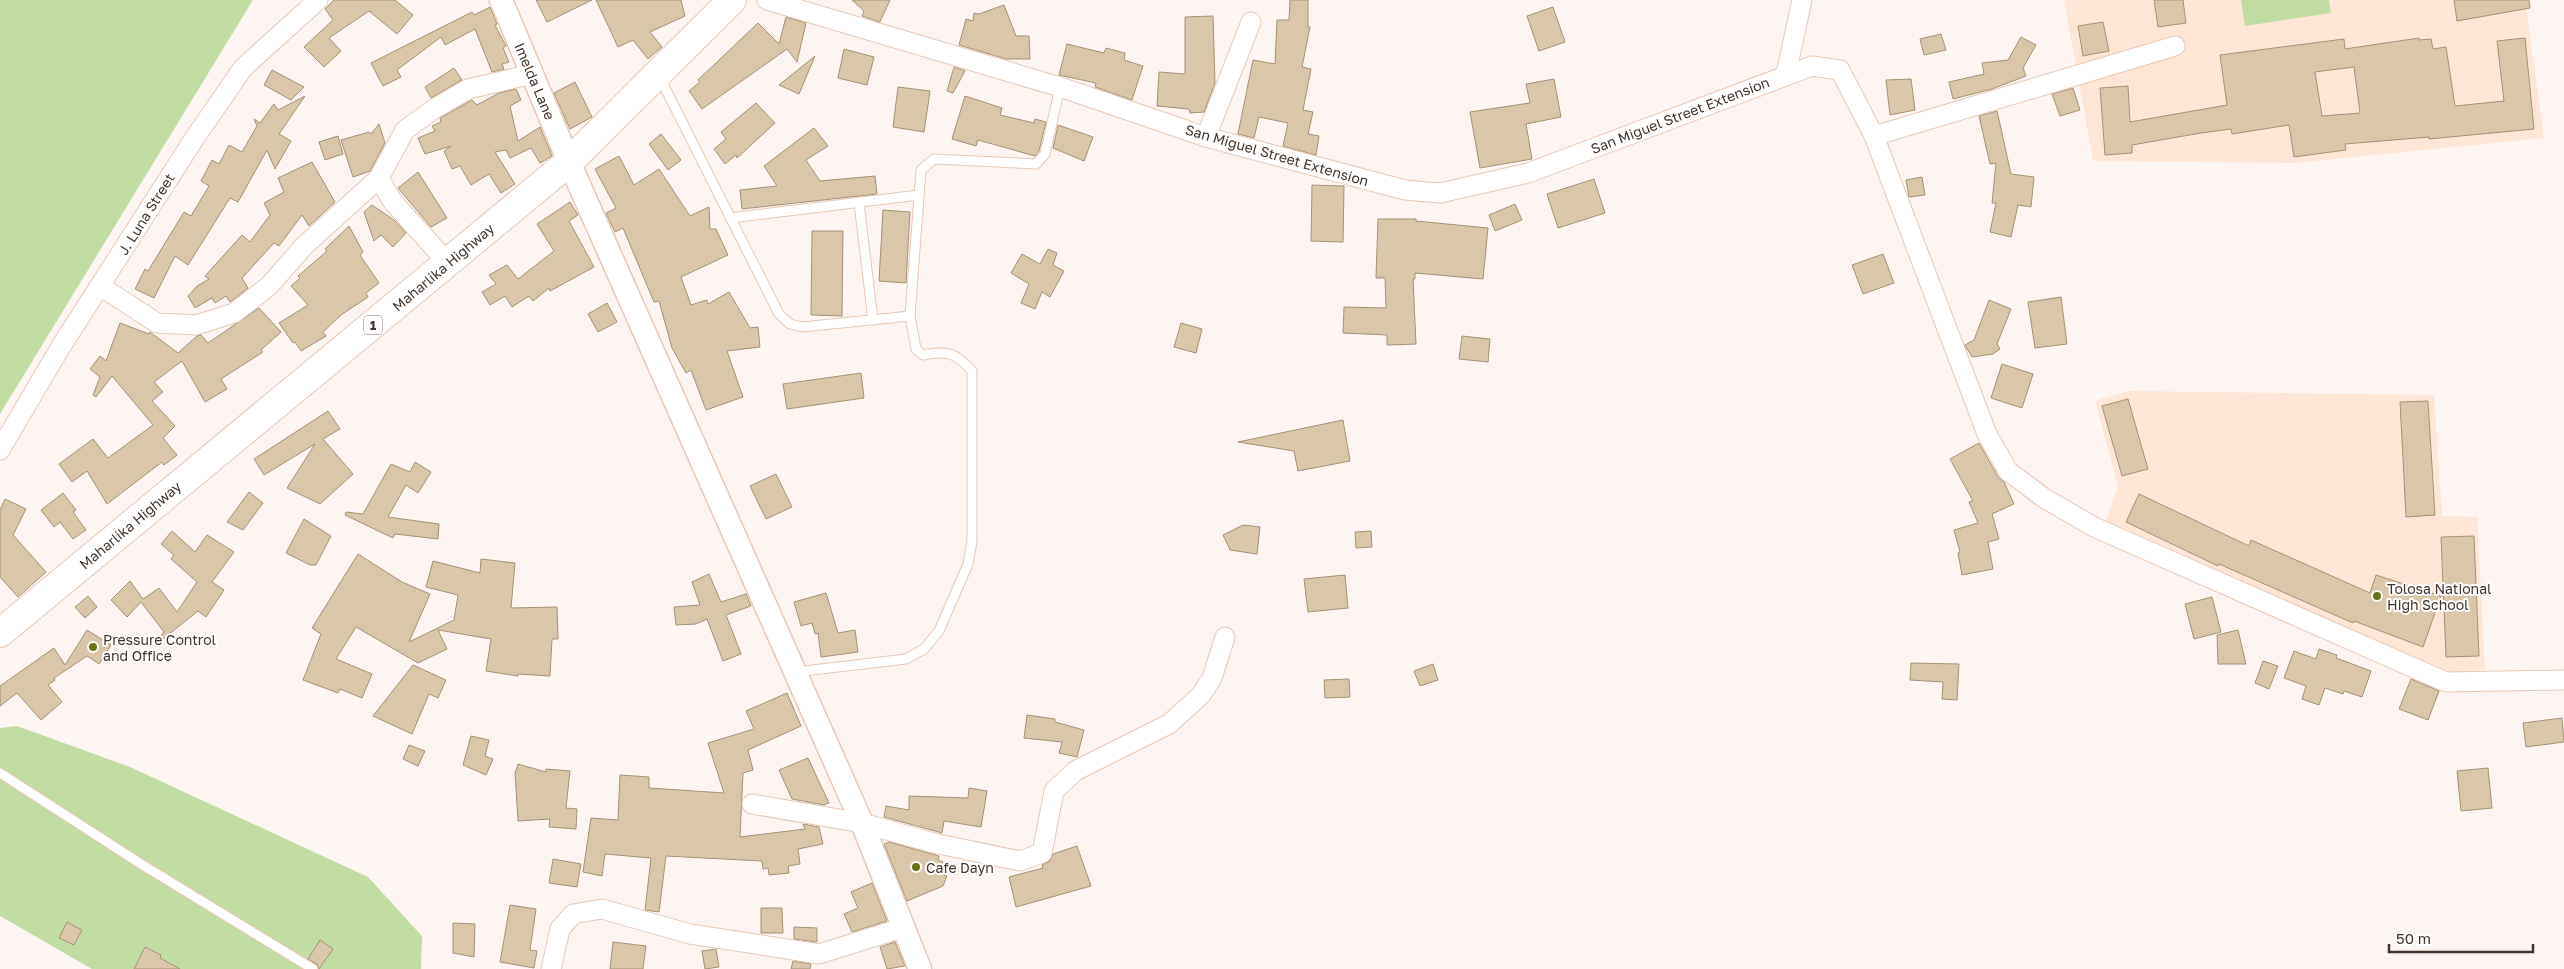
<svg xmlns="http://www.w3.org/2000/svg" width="2564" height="969" viewBox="0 0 2564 969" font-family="'Golos Text',sans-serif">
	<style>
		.built { fill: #fee6d7 }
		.green { fill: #c1dda3 }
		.building { fill: #dac6a8; stroke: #a59276; fill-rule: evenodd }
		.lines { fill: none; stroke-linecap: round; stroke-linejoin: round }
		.service-casing { stroke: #e8c8b4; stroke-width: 11 }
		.minor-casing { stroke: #e8c8b4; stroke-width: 21 }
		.tertiary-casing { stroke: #e8c8b4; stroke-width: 25 }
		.trunk-casing { stroke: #e8c8b4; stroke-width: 30 }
		.service { stroke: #fff; stroke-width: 9 }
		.minor { stroke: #fff; stroke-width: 19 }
		.tertiary { stroke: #fff; stroke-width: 22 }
		.trunk { stroke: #fff; stroke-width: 28 }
		.poi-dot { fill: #6a7016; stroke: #fff; stroke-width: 2 }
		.labels { text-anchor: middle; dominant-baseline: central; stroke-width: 4; stroke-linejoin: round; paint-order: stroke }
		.shield { fill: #fff; stroke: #7a716b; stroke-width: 1 }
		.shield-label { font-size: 12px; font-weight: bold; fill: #41342c }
		.street-label { font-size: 14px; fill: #41342c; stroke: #fff }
		.poi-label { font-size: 14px; fill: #41342c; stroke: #fff; text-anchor: start }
	</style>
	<rect width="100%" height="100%" fill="#fcf5f1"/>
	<g class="built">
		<path d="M 2064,0 L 2525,0 L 2544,138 L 2293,163 L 2093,161 Z"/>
		<path d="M 2129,391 L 2434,395 L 2442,516 L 2477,517 L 2485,670 L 2448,673 L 2106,521 L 2118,486 L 2095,401 Z"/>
	</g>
	<g class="green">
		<path d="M 0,0 L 253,0 L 0,414 Z"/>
		<path d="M 2241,0 L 2329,0 L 2331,13 L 2245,26 Z"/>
		<path d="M 17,726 L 130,767 L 368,877 L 422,936 L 421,969 L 92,969 L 0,916 L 0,728 Z"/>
	</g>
	<g class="building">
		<path d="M 334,0 L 395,0 L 413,15 L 397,34 L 369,11 L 329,38 L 341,51 L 324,67 L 304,47 L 333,20 L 325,9 Z"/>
		<path d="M 536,0 L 592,0 L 547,22 Z"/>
		<path d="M 596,0 L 681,0 L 685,16 L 650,32 L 662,47 L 648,59 L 633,40 L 618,47 Z"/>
		<path d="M 852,0 L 890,0 L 880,22 L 862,16 L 864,11 Z"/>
		<path d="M 1290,0 L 1308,0 L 1308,27 L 1310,27 L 1302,67 L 1311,69 L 1303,110 L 1313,112 L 1308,134 L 1319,136 L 1316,155 L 1283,146 L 1288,123 L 1259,117 L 1254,138 L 1238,134 L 1253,60 L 1275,64 L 1277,20 L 1289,20 Z"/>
		<path d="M 2154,0 L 2183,0 L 2186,23 L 2158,27 Z"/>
		<path d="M 2454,0 L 2529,0 L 2530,8 L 2457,21 Z"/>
		<path d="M 1004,5 L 1016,36 L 1029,36 L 1030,59 L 1006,59 L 959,45 L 966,19 L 973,21 L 974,13 L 979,14 Z"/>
		<path d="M 490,7 L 497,24 L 495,25 L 506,46 L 503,48 L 509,62 L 502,64 L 504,69 L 492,72 L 475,29 L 445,45 L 441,37 L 397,70 L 401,77 L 383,86 L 371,63 L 472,12 L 474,15 Z"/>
		<path d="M 1553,7 L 1565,42 L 1539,51 L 1527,16 Z"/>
		<path d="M 1213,16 L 1215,83 L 1204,112 L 1190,113 L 1189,109 L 1157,106 L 1159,72 L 1185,74 L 1185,17 Z"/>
		<path d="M 786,17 L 806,23 L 797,62 L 787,49 L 702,109 L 689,91 L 700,82 L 698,80 L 758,23 L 779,44 Z"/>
		<path d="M 2103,22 L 2109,51 L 2083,56 L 2078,26 Z"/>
		<path d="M 1941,34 L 1946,50 L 1924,55 L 1920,39 Z"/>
		<path d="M 2021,37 L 2036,45 L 2023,68 L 2026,76 L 1992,89 L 1953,99 L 1949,82 L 1984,74 L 1982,63 L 2008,60 Z"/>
		<path d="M 2419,38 L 2419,40 L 2431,39 L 2433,49 L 2446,47 L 2455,106 L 2504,101 L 2497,41 L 2525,38 L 2534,129 L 2429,139 L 2429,137 L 2345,144 L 2346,150 L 2294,157 L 2289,125 L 2232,134 L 2231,129 L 2201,133 L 2132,145 L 2132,153 L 2105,155 L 2100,88 L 2128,86 L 2130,122 L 2227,105 L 2220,55 L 2344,39 L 2345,49 ZM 2354,67 L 2360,113 L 2322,116 L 2315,72 Z"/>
		<path d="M 1067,44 L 1104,53 L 1106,48 L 1125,53 L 1124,60 L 1143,66 L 1132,100 L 1095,87 L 1096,83 L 1059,75 Z"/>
		<path d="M 844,49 L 874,57 L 867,85 L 838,78 Z"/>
		<path d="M 815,56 L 799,94 L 779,85 Z"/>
		<path d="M 954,67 L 965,71 L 953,93 L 947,91 Z"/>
		<path d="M 454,68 L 462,80 L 431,98 L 425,87 Z"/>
		<path d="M 272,70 L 304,87 L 291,100 L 264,85 Z"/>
		<path d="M 1554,79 L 1561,117 L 1526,124 L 1532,159 L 1480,168 L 1470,112 L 1530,103 L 1526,84 Z"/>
		<path d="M 1911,79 L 1915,110 L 1890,115 L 1886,80 Z"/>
		<path d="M 575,82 L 592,117 L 570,129 L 554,93 Z"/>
		<path d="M 898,87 L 930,91 L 924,132 L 893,127 Z"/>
		<path d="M 2073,88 L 2080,110 L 2060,116 L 2052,94 Z"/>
		<path d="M 516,89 L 521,100 L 510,106 L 518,141 L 540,127 L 552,156 L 540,163 L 531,148 L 510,158 L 506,150 L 495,152 L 515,184 L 501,193 L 489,174 L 471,185 L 460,166 L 452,169 L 444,151 L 451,146 L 425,154 L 418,138 L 435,131 L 432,126 L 441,122 L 440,118 L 472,100 L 477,105 L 499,93 Z"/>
		<path d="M 305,96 L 279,134 L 291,141 L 275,169 L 267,150 L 238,202 L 230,198 L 188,265 L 175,256 L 154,298 L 135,289 L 145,269 L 148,271 L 184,212 L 191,216 L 209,186 L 201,181 L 212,160 L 219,164 L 229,145 L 242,152 L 257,126 L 254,119 L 260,123 L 274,104 L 278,110 Z"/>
		<path d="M 965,96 L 1002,108 L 1000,115 L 1034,123 L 1035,119 L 1046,122 L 1039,151 L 1035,156 L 978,140 L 976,146 L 952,139 Z"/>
		<path d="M 756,103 L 775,123 L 737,158 L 736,155 L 725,164 L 714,149 L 726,139 L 721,132 Z"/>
		<path d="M 1997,111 L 2011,174 L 2034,177 L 2031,207 L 2018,205 L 2011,237 L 1990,232 L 1996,203 L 1992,203 L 1996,163 L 1990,164 L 1979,116 Z"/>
		<path d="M 379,124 L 385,143 L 370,171 L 353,177 L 341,140 L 369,132 L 371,134 Z"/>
		<path d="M 1058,125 L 1093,137 L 1084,161 L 1053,148 Z"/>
		<path d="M 814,128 L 828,146 L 806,160 L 820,181 L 875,176 L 877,194 L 742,209 L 740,190 L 777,186 L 764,166 Z"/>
		<path d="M 661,134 L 681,160 L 668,170 L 649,144 Z"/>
		<path d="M 338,136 L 343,154 L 325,160 L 319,142 Z"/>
		<path d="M 619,156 L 634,185 L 659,169 L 690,216 L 709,207 L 710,229 L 716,229 L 728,255 L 681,277 L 691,305 L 707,300 L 708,304 L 729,292 L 750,328 L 758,327 L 760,347 L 727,351 L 743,397 L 706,410 L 691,370 L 686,373 L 672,348 L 659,301 L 654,302 L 623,228 L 615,232 L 606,213 L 616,208 L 595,169 Z"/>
		<path d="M 312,162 L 335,202 L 309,226 L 302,215 L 279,246 L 274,243 L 242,278 L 248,288 L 230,302 L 226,296 L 215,303 L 212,298 L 195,308 L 188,296 L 197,286 L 209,279 L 205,276 L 242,235 L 250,242 L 270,215 L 264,203 L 284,192 L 278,178 Z"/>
		<path d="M 418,172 L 447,218 L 431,227 L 398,188 Z"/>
		<path d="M 1922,177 L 1925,195 L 1909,197 L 1906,180 Z"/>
		<path d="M 1594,179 L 1605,213 L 1558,228 L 1547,194 Z"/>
		<path d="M 1312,185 L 1344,186 L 1343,242 L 1311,241 Z"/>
		<path d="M 570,202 L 578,215 L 569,221 L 594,267 L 550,291 L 549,288 L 533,301 L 529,296 L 512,307 L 505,296 L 490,305 L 482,292 L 496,284 L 489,275 L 507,265 L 518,279 L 554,251 L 537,224 Z"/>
		<path d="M 1515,204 L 1522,220 L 1495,231 L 1489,215 Z"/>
		<path d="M 372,205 L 394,220 L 406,233 L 393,247 L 381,235 L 374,241 L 364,212 Z"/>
		<path d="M 883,210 L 910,212 L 906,283 L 879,281 Z"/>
		<path d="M 1378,219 L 1416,219 L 1416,221 L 1488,228 L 1483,279 L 1415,273 L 1415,279 L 1413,279 L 1416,344 L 1387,345 L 1387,335 L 1343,333 L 1344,307 L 1386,308 L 1385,278 L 1376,278 Z"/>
		<path d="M 349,226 L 363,252 L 360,255 L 379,283 L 366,293 L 368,297 L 341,315 L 323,332 L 326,336 L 301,351 L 295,342 L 293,343 L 279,323 L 308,305 L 291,286 L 300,278 L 298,276 L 327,251 L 325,249 Z"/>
		<path d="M 812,231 L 843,231 L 842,316 L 811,315 Z"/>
		<path d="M 1048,249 L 1057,253 L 1053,265 L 1064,271 L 1050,297 L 1042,292 L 1035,309 L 1021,303 L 1029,284 L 1011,273 L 1022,254 L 1040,264 Z"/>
		<path d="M 1883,254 L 1894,283 L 1863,294 L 1852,265 Z"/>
		<path d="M 2061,297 L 2067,344 L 2035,348 L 2028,302 Z"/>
		<path d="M 1989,300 L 2011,309 L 1997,344 L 2000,349 L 1993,354 L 1972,357 L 1965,345 L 1974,340 Z"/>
		<path d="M 607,303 L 617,322 L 598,332 L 588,314 Z"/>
		<path d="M 259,308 L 281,332 L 261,350 L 263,352 L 221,379 L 227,389 L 205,402 L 182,361 L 154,382 L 163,392 L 152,401 L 175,426 L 163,438 L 177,455 L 164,465 L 162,462 L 107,504 L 87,471 L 72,482 L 59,464 L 93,439 L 108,458 L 153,425 L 112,376 L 96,397 L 93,395 L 100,377 L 90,369 L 100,356 L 106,361 L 120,323 L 149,334 L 150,332 L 178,353 L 197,336 L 201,335 L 208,343 Z"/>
		<path d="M 1181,323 L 1202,329 L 1196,353 L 1174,347 Z"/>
		<path d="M 1462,336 L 1490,339 L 1488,362 L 1459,359 Z"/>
		<path d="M 2002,364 L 2033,374 L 2022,408 L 1991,398 Z"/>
		<path d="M 861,373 L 864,398 L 787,409 L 783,384 Z"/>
		<path d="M 2128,399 L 2148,469 L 2122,476 L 2102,406 Z"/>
		<path d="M 2428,401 L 2435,515 L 2406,517 L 2400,402 Z"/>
		<path d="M 328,411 L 340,429 L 323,439 L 353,474 L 320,504 L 287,488 L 315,444 L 264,475 L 254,459 Z"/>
		<path d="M 1343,420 L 1350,461 L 1298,471 L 1294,451 L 1238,442 Z"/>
		<path d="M 1979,443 L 1998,477 L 2004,482 L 2014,504 L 1992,514 L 1999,539 L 1988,542 L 1993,569 L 1962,575 L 1958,553 L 1960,552 L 1954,530 L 1978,523 L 1969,502 L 1973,501 L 1950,459 Z"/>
		<path d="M 415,462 L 431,472 L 418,493 L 406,485 L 388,517 L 439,524 L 438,539 L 395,534 L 393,538 L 345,515 L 346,512 L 363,514 L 391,464 L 410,472 Z"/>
		<path d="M 776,474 L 792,507 L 766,519 L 750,486 Z"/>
		<path d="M 249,492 L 263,503 L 243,530 L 227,522 Z"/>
		<path d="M 63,493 L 76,510 L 73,512 L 86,530 L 73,539 L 60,522 L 54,527 L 41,510 Z"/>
		<path d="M 2139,494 L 2249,546 L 2251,540 L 2370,593 L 2376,575 L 2441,596 L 2423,647 L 2354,621 L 2353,623 L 2219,564 L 2218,566 L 2126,522 Z"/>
		<path d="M 5,499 L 26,509 L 13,535 L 46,572 L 18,597 L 0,577 L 0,510 Z"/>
		<path d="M 304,519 L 331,536 L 316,565 L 310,565 L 286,553 Z"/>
		<path d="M 1243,525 L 1260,527 L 1257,554 L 1230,550 L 1223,535 Z"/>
		<path d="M 172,531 L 195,552 L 207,535 L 234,552 L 212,582 L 224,590 L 206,617 L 198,611 L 163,639 L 160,637 L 164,632 L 141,602 L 127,617 L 111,600 L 130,581 L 143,599 L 159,588 L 177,612 L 197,582 L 171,559 L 174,555 L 161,544 Z"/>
		<path d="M 1371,531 L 1372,547 L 1356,548 L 1355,532 Z"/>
		<path d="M 2474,536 L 2479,656 L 2446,657 L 2441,537 Z"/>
		<path d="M 358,554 L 402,582 L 430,594 L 409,642 L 454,620 L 458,595 L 426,587 L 433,561 L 480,573 L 481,559 L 515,563 L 511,608 L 557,607 L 558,639 L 552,639 L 550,676 L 518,674 L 518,676 L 486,671 L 491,639 L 438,630 L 447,649 L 418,663 L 356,627 L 336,659 L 372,674 L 362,698 L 340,689 L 338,693 L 303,680 L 321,634 L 312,628 Z"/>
		<path d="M 709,574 L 721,602 L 746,594 L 751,606 L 726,615 L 741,654 L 723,661 L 707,619 L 696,624 L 676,625 L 674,607 L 700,605 L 692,582 Z"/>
		<path d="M 1345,575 L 1348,608 L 1308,612 L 1304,579 Z"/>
		<path d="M 826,593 L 838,633 L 855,630 L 858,652 L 821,657 L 818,633 L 815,634 L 812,623 L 801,626 L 794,602 Z"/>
		<path d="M 88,596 L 97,607 L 85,618 L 75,607 Z"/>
		<path d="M 2212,597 L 2221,632 L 2194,639 L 2185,604 Z"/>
		<path d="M 87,630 L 111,645 L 99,664 L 87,656 L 54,678 L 55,680 L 48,685 L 62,702 L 41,720 L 17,693 L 0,706 L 0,686 L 54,648 L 65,665 Z"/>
		<path d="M 2238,630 L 2246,664 L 2218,664 L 2217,635 Z"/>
		<path d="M 2319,649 L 2337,655 L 2336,658 L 2371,671 L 2362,697 L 2344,691 L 2343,694 L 2325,688 L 2319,705 L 2302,699 L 2306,686 L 2284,678 L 2294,651 L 2316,659 Z"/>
		<path d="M 2263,661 L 2278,666 L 2269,689 L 2255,683 Z"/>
		<path d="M 1911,663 L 1959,664 L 1957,700 L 1942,699 L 1943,682 L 1910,680 Z"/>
		<path d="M 1433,664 L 1438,680 L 1420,686 L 1414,671 Z"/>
		<path d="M 413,665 L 446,680 L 438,698 L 429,694 L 412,734 L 373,716 Z"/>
		<path d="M 1349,679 L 1350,697 L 1325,698 L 1324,680 Z"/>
		<path d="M 2411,679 L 2439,691 L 2428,720 L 2399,709 Z"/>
		<path d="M 787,693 L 801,726 L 748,750 L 753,770 L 743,773 L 740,837 L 805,829 L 803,824 L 819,827 L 823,844 L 798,849 L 800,864 L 788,866 L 789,873 L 769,875 L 768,868 L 763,869 L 762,861 L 666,856 L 659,912 L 645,910 L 651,858 L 605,854 L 602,876 L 583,872 L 591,818 L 618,820 L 620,775 L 649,777 L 649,788 L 724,793 L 708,743 L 754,729 L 746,711 Z"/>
		<path d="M 1027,715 L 1055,719 L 1055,722 L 1084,730 L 1077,757 L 1059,753 L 1062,742 L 1024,738 Z"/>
		<path d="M 2562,718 L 2564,742 L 2526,747 L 2523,723 Z"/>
		<path d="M 471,736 L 489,740 L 485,756 L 493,759 L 486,775 L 463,765 Z"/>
		<path d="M 409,745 L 425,751 L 418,766 L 403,759 Z"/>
		<path d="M 808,758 L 829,803 L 824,805 L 792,799 L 779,770 Z"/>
		<path d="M 518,764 L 546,772 L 546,769 L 570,771 L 566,808 L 577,809 L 576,829 L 549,827 L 550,819 L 518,821 L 515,773 Z"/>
		<path d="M 2488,768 L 2492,808 L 2461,811 L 2457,771 Z"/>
		<path d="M 969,788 L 987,791 L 981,827 L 944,821 L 942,833 L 884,817 L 886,806 L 909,810 L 909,796 L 968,798 Z"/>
		<path d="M 889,842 L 939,856 L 938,860 L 943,862 L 939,873 L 947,876 L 943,886 L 907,901 L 884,844 Z"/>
		<path d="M 1077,846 L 1091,886 L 1016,907 L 1009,877 L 1043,868 L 1042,865 L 1050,861 L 1053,854 Z"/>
		<path d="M 553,859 L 581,864 L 577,887 L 549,883 Z"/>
		<path d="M 872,883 L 887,921 L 852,932 L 844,914 L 858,908 L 851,892 Z"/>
		<path d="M 510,905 L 536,909 L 530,950 L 537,951 L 534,968 L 500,962 Z"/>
		<path d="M 761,908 L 782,908 L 783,933 L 761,933 Z"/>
		<path d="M 67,922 L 82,930 L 74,945 L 59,938 Z"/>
		<path d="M 453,923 L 475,924 L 474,957 L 453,953 Z"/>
		<path d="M 794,927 L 817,928 L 817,942 L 794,939 Z"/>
		<path d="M 320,940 L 333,949 L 319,969 L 317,964 L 308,959 Z"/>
		<path d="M 613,942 L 646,946 L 643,969 L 610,969 Z"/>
		<path d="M 895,942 L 905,966 L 887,969 L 880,947 Z"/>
		<path d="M 145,947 L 161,955 L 160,958 L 180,969 L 134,969 Z"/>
		<path d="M 716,949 L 719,967 L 705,969 L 702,951 Z"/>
		<path d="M 793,961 L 811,964 L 810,969 L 791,969 Z"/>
	</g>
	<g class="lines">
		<g class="service-casing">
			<g id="service">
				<path d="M 659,76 L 779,314 L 790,324 L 802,327 L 910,316"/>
				<path d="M 859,203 L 873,320"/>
				<path d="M 730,218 L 919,195"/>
				<path d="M 795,672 L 906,659 L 924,649 L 939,631 L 968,564 L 972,541 L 972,371 C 956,353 948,350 923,355 L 916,349 L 910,316 L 921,170 L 934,159 L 1036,164 L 1045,154 L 1060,87"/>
				<path d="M 0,773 L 141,864 L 313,969"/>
			</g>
		</g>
		<g class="minor-casing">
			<g id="minor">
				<path d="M 767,0 L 1060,87 L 1206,137 L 1405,190 L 1440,193 L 1528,173 L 1812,66 L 1840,70 L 1874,136 L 1987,434 L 2008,471 L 2044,498 L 2094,527 L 2446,682 L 2564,680"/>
				<path d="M 1786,74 L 1802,0"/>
				<path d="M 1874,136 L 2175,46"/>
				<path d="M 1206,137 L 1251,22"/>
				<path d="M 448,263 L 393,202 L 379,178 L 405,130 L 434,109 L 468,89 L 532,74"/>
				<path d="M 100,286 L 157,323 L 196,325 L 234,313 L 269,286 L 304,246 L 379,178"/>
				<path d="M 0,450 L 60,348 L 194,139 L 243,68 L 318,0"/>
				<path d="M 752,804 L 862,823 L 934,843 L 1020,861 L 1042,853 L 1054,791 L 1075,771 L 1169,724 L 1201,695 L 1212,678 L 1225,637"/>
				<path d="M 551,969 L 560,929 L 573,914 L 602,909 L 690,934 L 819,954 L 902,928"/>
			</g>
		</g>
		<g class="tertiary-casing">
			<path id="tertiary" d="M 501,0 L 569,162 L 862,823 L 920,969"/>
		</g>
		<g class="trunk-casing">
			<path id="trunk" d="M 0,633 L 569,162 L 732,0"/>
		</g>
		<use href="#service" class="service"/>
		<use href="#minor" class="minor"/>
		<use href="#tertiary" class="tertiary"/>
		<use href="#trunk" class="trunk"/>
	</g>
	<g class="poi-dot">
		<circle cx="2377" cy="596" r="5"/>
		<circle cx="93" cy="647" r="5"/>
		<circle cx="916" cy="867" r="5"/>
	</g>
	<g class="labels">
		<rect class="shield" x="364" y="315.5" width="18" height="19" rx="4"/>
		<g class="shield-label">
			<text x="373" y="325">1</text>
		</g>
		<g class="street-label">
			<text transform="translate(535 81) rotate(67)">Imelda Lane</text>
			<text transform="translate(1680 115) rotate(-21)">San Miguel Street Extension</text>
			<text transform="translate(1277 155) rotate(16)">San Miguel Street Extension</text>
			<text transform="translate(146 214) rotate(-58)">J. Luna Street</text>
			<text transform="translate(443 267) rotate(-40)">Maharlika Highway</text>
			<text transform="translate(130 525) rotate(-40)">Maharlika Highway</text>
		</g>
		<g class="poi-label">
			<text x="2387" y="588">Tolosa National<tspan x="2387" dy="16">High School</tspan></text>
			<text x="103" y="639">Pressure Control<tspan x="103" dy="16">and Office</tspan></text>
			<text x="926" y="867">Cafe Dayn</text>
		</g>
	</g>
	<path d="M2389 944v8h144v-8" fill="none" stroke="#41342c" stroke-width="2.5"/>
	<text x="2396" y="944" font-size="15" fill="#41342c" stroke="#ffffff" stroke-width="4" paint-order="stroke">50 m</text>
</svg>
